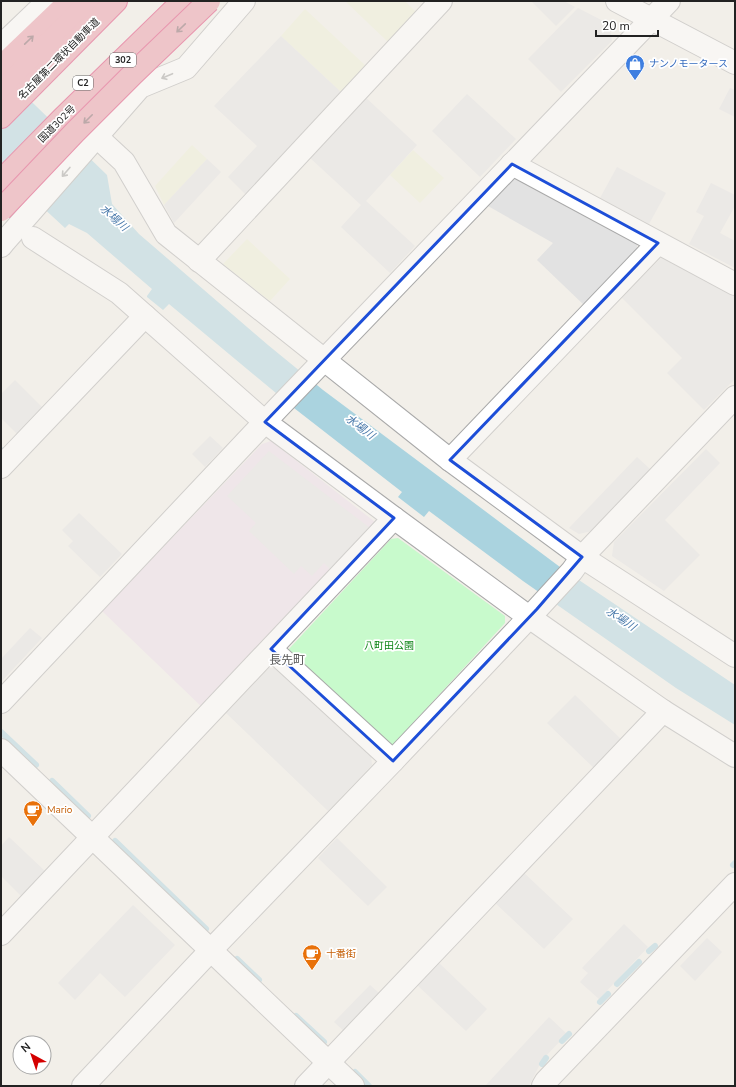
<svg xmlns="http://www.w3.org/2000/svg" width="736" height="1087" viewBox="0 0 736 1087" font-family="'Nunito Sans','Noto Sans JP',sans-serif">
	<style>
		.industrial { fill: #ebdbe8 }
		.farmland { fill: #eef0d5 }
		.park { fill: #c8facc }
		.parking { fill: #e2e2e2 }
		.water { fill: #aad3df }
		.lines { fill: none; stroke-linecap: round; stroke-linejoin: round }
		.stream { stroke: #aad3df; stroke-width: 6 }
		.minor-casing { stroke: #a9a9a9; stroke-width: 24 }
		.highway-casing { stroke: #dc2a67; stroke-width: 24 }
		.minor { stroke: #fff; stroke-width: 22 }
		.highway { stroke: #e892a2; stroke-width: 22 }
		.highway-bridge-casing { stroke: #dc2a67; stroke-width: 24; stroke-linecap: butt }
		.highway-bridge { stroke: #e892a2; stroke-width: 22 }
		.oneway { stroke: #7b545c }
		.oneway2 { stroke: #9c9c9c }
		.marked { fill: none; stroke: #1d4ed8; stroke-width: 3; stroke-linejoin: round }
		.labels { text-anchor: middle; dominant-baseline: central; stroke-width: 3.5; stroke-linejoin: round; paint-order: stroke }
		.shield { fill: #fff; stroke: #646464; stroke-width: 1 }
		.shield-label { font-size: 9px; font-weight: bold; fill: #222 }
		.street-label { font-size: 10px; fill: #222; stroke: #fff }
		.shop-label { font-size: 10px; fill: #366cbe; stroke: #fff; text-anchor: start }
		.park-label { font-size: 10px; fill: #0c8416; stroke: #fff }
		.food-label { font-size: 10px; fill: #c56008; stroke: #fff; text-anchor: start }
		.water-label { font-size: 11px; font-style: italic; fill: #4a7aab; stroke: #fff }
		.quarter-label { font-size: 12px; fill: #555; stroke: #fff }
	</style>
	<rect width="100%" height="100%" fill="#f2efe9"/>
	<path class="industrial" d="M 271,441 L 375,522 L 374,531 L 204,709 L 102,611 L 262,444 Z"/>
	<g class="farmland">
		<path d="M 345,1 L 405,1 L 417,13 L 388,42 Z"/>
		<path d="M 305,9 L 367,67 L 343,94 L 281,36 Z"/>
		<path d="M 192,145 L 207,159 L 164,205 L 155,186 Z"/>
		<path d="M 413,150 L 444,178 L 420,203 L 390,175 Z"/>
		<path d="M 247,239 L 290,279 L 270,301 L 223,264 Z"/>
	</g>
	<path class="park" d="M 398,538 L 505,616 L 505,623 L 391,747 L 288,650 L 391,539 Z"/>
	<g class="parking">
		<path d="M 531,1 L 564,1 L 575,7 L 556,26 Z"/>
		<path d="M 578,8 L 609,24 L 612,41 L 561,92 L 528,59 Z"/>
		<path d="M 281,36 L 343,94 L 247,196 L 228,177 L 257,146 L 214,106 Z"/>
		<path d="M 730,88 L 735,90 L 735,117 L 719,109 Z"/>
		<path d="M 467,94 L 516,139 L 480,177 L 432,131 Z"/>
		<path d="M 364,96 L 417,145 L 366,201 L 415,246 L 390,273 L 341,227 L 361,205 L 308,156 Z"/>
		<path d="M 207,159 L 221,172 L 174,223 L 164,205 Z"/>
		<path d="M 617,167 L 666,193 L 649,224 L 600,198 Z"/>
		<path d="M 520,178 L 636,239 L 638,252 L 586,307 L 537,260 L 553,243 L 488,206 L 512,180 Z"/>
		<path d="M 711,183 L 735,195 L 735,206 L 720,233 L 735,241 L 735,268 L 689,244 L 704,216 L 696,212 Z"/>
		<path d="M 666,255 L 735,292 L 735,379 L 704,410 L 667,373 L 682,358 L 621,297 L 662,257 Z"/>
		<path d="M 15,380 L 45,410 L 19,436 L 1,418 L 1,394 Z"/>
		<path d="M 210,436 L 223,448 L 205,467 L 192,454 Z"/>
		<path d="M 706,449 L 720,463 L 665,520 L 700,555 L 664,591 L 612,556 L 614,542 Z"/>
		<path d="M 269,451 L 374,531 L 334,573 L 324,563 L 312,576 L 301,566 L 294,574 L 249,531 L 256,523 L 227,496 Z"/>
		<path d="M 637,457 L 651,470 L 592,531 L 579,534 L 569,528 Z"/>
		<path d="M 79,513 L 122,554 L 100,577 L 68,546 L 73,541 L 62,530 Z"/>
		<path d="M 30,628 L 42,638 L 1,682 L 1,659 Z"/>
		<path d="M 269,668 L 278,668 L 371,755 L 372,765 L 328,811 L 226,713 Z"/>
		<path d="M 575,695 L 623,741 L 596,770 L 547,723 Z"/>
		<path d="M 9,837 L 47,873 L 23,898 L 1,876 L 1,846 Z"/>
		<path d="M 337,838 L 387,887 L 368,906 L 318,858 Z"/>
		<path d="M 522,871 L 573,919 L 544,949 L 493,901 Z"/>
		<path d="M 133,905 L 175,945 L 125,997 L 100,973 L 75,1000 L 58,983 Z"/>
		<path d="M 624,924 L 648,947 L 599,999 L 580,982 L 588,973 L 582,968 Z"/>
		<path d="M 707,938 L 722,952 L 695,981 L 680,966 Z"/>
		<path d="M 437,961 L 487,1009 L 466,1031 L 415,983 Z"/>
		<path d="M 370,985 L 381,995 L 345,1032 L 334,1022 Z"/>
		<path d="M 549,1017 L 567,1034 L 542,1060 L 529,1086 L 485,1086 Z"/>
	</g>
	<path class="water" d="M 1,72 L 107,175 L 112,204 L 139,234 L 268,345 L 323,390 L 564,570 L 735,685 L 735,725 L 676,688 L 523,581 L 429,511 L 424,517 L 398,497 L 402,492 L 294,408 L 169,304 L 163,310 L 147,297 L 147,296 L 152,289 L 87,233 L 69,224 L 65,228 L 1,169 Z"/>
	<g class="lines">
		<g class="stream">
			<path d="M 1,451 L 1,450"/>
			<path d="M 1,732 L 36,765"/>
			<path d="M 52,781 L 88,816"/>
			<path d="M 115,841 L 206,929"/>
			<path d="M 733,865 L 735,863"/>
			<path d="M 649,951 L 655,946"/>
			<path d="M 237,959 L 259,980"/>
			<path d="M 617,984 L 639,962"/>
			<path d="M 600,1002 L 608,994"/>
			<path d="M 296,1016 L 324,1042"/>
			<path d="M 562,1041 L 569,1034"/>
			<path d="M 542,1064 L 546,1058"/>
			<path d="M 355,1072 L 369,1086"/>
		</g>
		<g class="minor-casing">
			<g id="minor">
				<path d="M 617,1 L 735,63"/>
				<path d="M 1,46 L 48,1"/>
				<path d="M 97,137 L 124,162 L 166,234 L 450,460 L 582,557 L 735,656"/>
				<path d="M 512,164 L 735,284"/>
				<path d="M 33,238 L 119,293 L 265,422 L 394,518 L 529,617 L 663,711 L 735,756"/>
				<path d="M 1,246 L 5,241 L 140,87 L 186,68 L 244,1"/>
				<path d="M 199,261 L 441,1"/>
				<path d="M 450,460 L 658,243"/>
				<path d="M 1,467 L 145,316"/>
				<path d="M 271,649 L 393,761"/>
				<path d="M 1,702 L 277,409 L 669,1"/>
				<path d="M 1,750 L 353,1086"/>
				<path d="M 1,934 L 394,518"/>
				<path d="M 83,1086 L 211,950 L 393,761 L 537,609 L 572,571 L 582,557 L 735,397"/>
				<path d="M 306,1086 L 663,711"/>
				<path d="M 543,1086 L 546,1081 L 735,884"/>
			</g>
		</g>
		<g class="highway-casing">
			<g id="highway">
				<path d="M 1,67 L 70,1"/>
				<path d="M 1,92 L 91,1"/>
				<path d="M 1,117 L 116,1"/>
				<path d="M 1,181 L 63,118 L 183,1"/>
			</g>
		</g>
		<use href="#minor" class="minor"/>
		<use href="#highway" class="highway"/>
		<g class="highway-bridge-casing">
			<path id="highway-bridge" d="M 1,210 L 75,132 L 133,74 L 209,1"/>
		</g>
		<use href="#highway-bridge" class="highway-bridge"/>
	</g>
	<defs><path id="oneway-shaft" d="M-6 0H5M1.5-3L5.5 0L1.5 3" fill="none" stroke-width="1.6" stroke-linecap="round" stroke-linejoin="round"/></defs>
	<g class="oneway">
		<use href="#oneway-shaft" transform="translate(181 28) rotate(136)"/>
		<use href="#oneway-shaft" transform="translate(29 40) rotate(-44)"/>
		<use href="#oneway-shaft" transform="translate(88 119) rotate(135)"/>
	</g>
	<g class="oneway2">
		<use href="#oneway-shaft" transform="translate(167 76) rotate(157)"/>
		<use href="#oneway-shaft" transform="translate(66 172) rotate(131)"/>
	</g>
	<path d="M0 0H736V1087H0ZM 512,164 L 658,243 L 450,460 L 582,557 L 537,609 L 393,761 L 271,649 L 394,518 L 265,422 Z" fill="#f2efe9" fill-opacity=".55" fill-rule="evenodd"/>
	<path class="marked" d="M 512,164 L 658,243 L 450,460 L 582,557 L 537,609 L 393,761 L 271,649 L 394,518 L 265,422 Z"/>
	<defs>
		<g id="shop-pin" transform="scale(1)"><path d="M0 17L-7.5 6A9.5 9.5 0 1 1 7.5 6Z" fill="#3f7fe0" stroke="#fff"/><path d="M-5-2.5h2.3a2.7 3.5 0 0 1 5.4 0H5L5.5 6h-11ZM-1.5-2.5h3a1.5 2.3 0 0 0-3 0Z" fill="#fff"/></g>
		<g id="cafe-pin" transform="scale(1)"><path d="M0 17L-7.5 6A9.5 9.5 0 1 1 7.5 6Z" fill="#e8710a" stroke="#fff"/><path d="M-5.5-4.5H6V0H3Q3 3.5 0 3.5H-2.5Q-5.5 3.5-5.5 0ZM3-3.2v2h1.7v-2ZM-6 4.5H4V6H-6Z" fill="#fff"/></g>
	</defs>
	<g fill-rule="evenodd">
		<use href="#shop-pin" x="635" y="64"/>
		<use href="#cafe-pin" x="33" y="810"/>
		<use href="#cafe-pin" x="312" y="954"/>
	</g>
	<g class="labels">
		<g class="shield">
			<rect x="110" y="53" width="26" height="14" rx="3"/>
			<rect x="73" y="76" width="20" height="14" rx="3"/>
		</g>
		<g class="shield-label">
			<text x="123" y="60">302</text>
			<text x="83" y="83">C2</text>
		</g>
		<g class="street-label">
			<text transform="translate(59 59) rotate(-45)">名古屋第二環状自動車道</text>
			<text transform="translate(57 124) rotate(-45)">国道302号</text>
		</g>
		<g class="shop-label">
			<text x="649" y="64">ナンノモータース</text>
		</g>
		<g class="park-label">
			<text x="389" y="646">八町田公園</text>
		</g>
		<g class="food-label">
			<text x="47" y="810">Mario</text>
			<text x="326" y="954">十番街</text>
		</g>
		<g class="water-label">
			<text transform="translate(114 218) rotate(42)">水場川</text>
			<text transform="translate(360 427) rotate(37)">水場川</text>
			<text transform="translate(621 619) rotate(34)">水場川</text>
		</g>
		<g class="quarter-label">
			<text x="287" y="660">長先町</text>
		</g>
	</g>
	<rect width="736" height="1087" fill="none" stroke="#222222" stroke-width="4"/>
	<g transform="translate(32 1055) rotate(320)"><circle r="19" fill="#ffffff" stroke="#a7a7a7"/>
	<path d="M0-3L7 15L0 10L-7 15Z" fill="#d40000"/>
	<text y="-6" font-size="11" font-weight="bold" text-anchor="middle" fill="#222222">N</text>
	</g>
	<path d="M596 30v6h62v-6" fill="none" stroke="#222222" stroke-width="2"/>
	<text x="602" y="30" font-size="12" fill="#222222" stroke="#ffffff" stroke-width="3" paint-order="stroke">20 m</text>
</svg>
